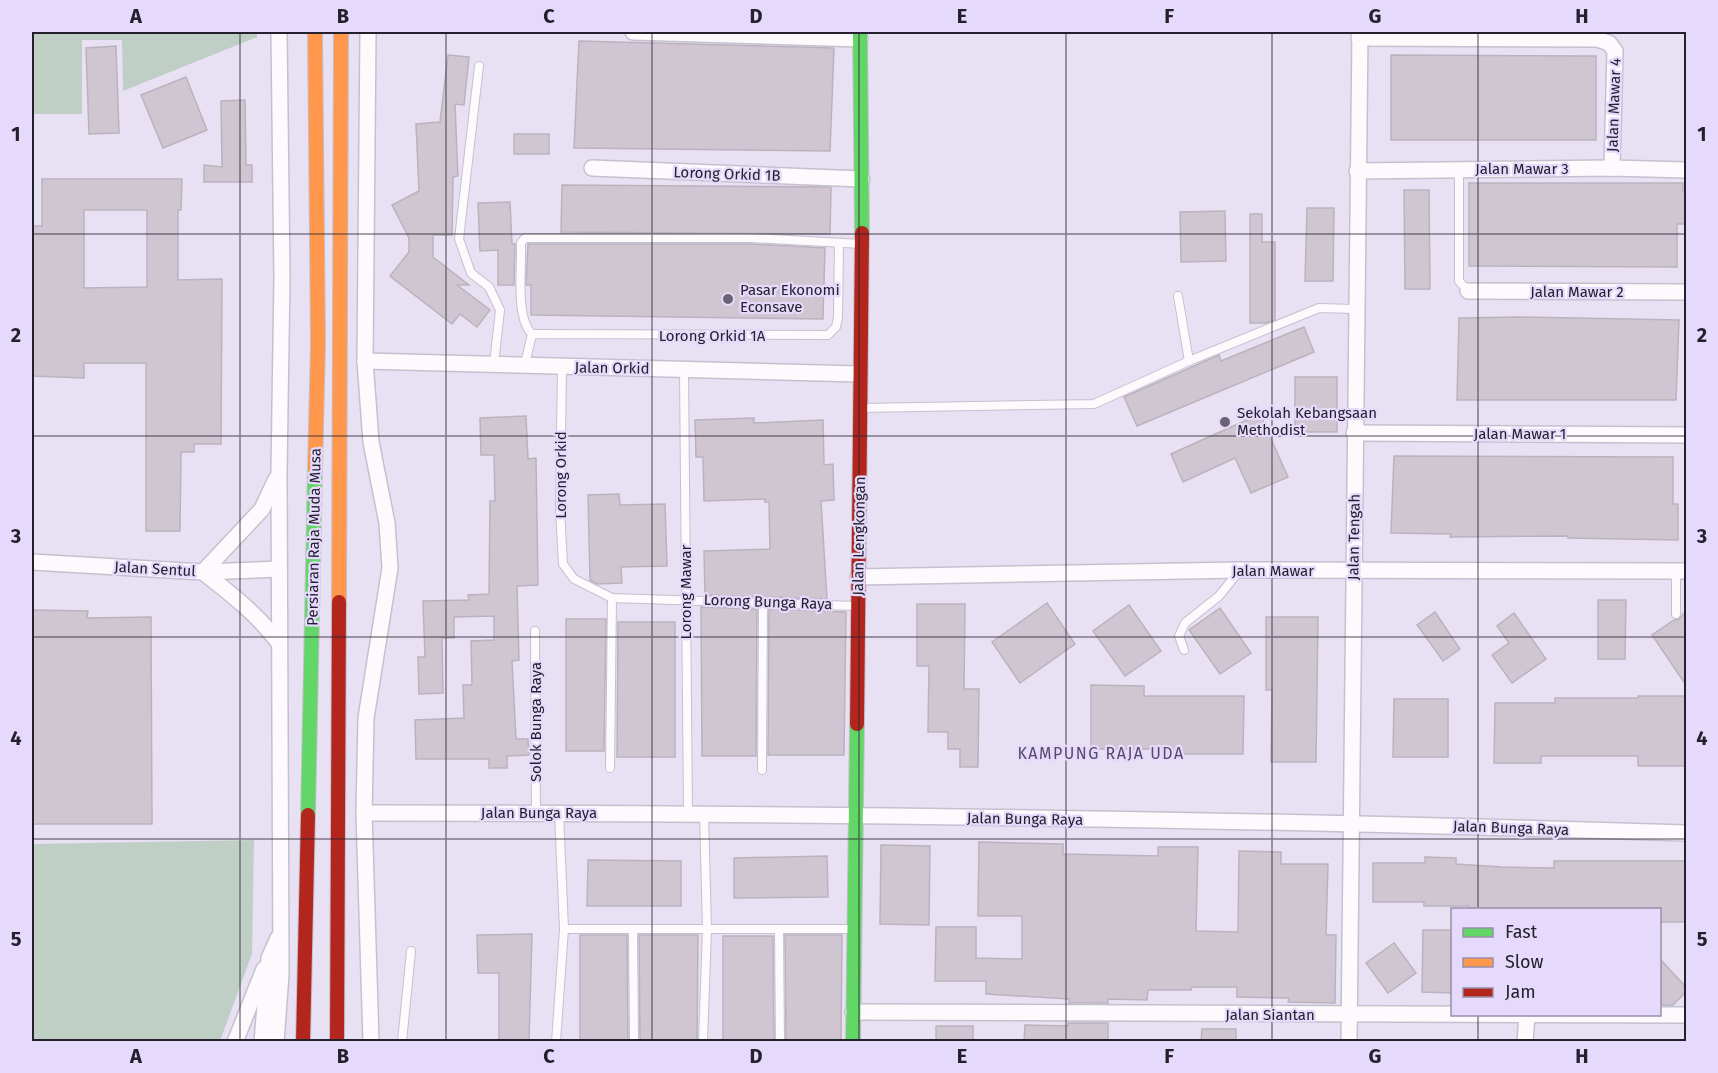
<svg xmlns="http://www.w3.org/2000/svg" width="1718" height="1073" viewBox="0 0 1718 1073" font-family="'Fira Sans',sans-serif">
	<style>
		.green { fill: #c0cfc6 }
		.building { fill: #cfc6d2; stroke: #bbb2be; stroke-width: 1.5; fill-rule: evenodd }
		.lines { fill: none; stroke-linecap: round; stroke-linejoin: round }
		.lane-casing { stroke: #c5c0ce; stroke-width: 10 }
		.street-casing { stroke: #c5c0ce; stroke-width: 18 }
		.fast-casing { stroke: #c5c0ce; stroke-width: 16 }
		.slow-casing { stroke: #c5c0ce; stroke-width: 16 }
		.jam-casing { stroke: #c5c0ce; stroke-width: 16 }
		.lane { stroke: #fcfafd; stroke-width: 8 }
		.street { stroke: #fcfafd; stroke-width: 15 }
		.fast { stroke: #63d668; stroke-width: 14 }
		.slow { stroke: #ff974d; stroke-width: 14 }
		.jam { stroke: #b3261e; stroke-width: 14 }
		.grid { fill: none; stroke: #25202d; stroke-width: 1.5; stroke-opacity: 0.55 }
		.poi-dot { fill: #696473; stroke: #e5d9fc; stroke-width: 2 }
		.labels { text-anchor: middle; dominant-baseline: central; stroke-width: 4.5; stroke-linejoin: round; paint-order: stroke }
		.street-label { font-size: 15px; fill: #25202d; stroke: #e5d9fc }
		.poi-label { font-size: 15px; fill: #25202d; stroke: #e5d9fc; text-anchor: start }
		.neighbourhood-label { font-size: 16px; letter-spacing: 1.5px; fill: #544a67; stroke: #e5d9fc }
		.neatline { fill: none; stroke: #25202d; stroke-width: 2 }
		.grid-label { font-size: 20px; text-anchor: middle; font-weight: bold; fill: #25202d }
	</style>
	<rect width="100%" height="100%" fill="#e8e1f4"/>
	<g class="green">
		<path d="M 32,32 L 257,32 L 257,37 L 123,91 L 122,40 L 82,40 L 82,114 L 32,114 Z"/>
		<path d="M 254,840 L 252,954 L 220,1041 L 32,1041 L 32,844 Z"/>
	</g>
	<g class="building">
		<path d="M 579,41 L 834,48 L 830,151 L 574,148 Z"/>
		<path d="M 116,46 L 119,133 L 89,134 L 86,48 Z"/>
		<path d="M 448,55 L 469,57 L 464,105 L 455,104 L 458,176 L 453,177 L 452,235 L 433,235 L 433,257 L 469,285 L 457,285 L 490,310 L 477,327 L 460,314 L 452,324 L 390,276 L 409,252 L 409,238 L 392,205 L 419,191 L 416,124 L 440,122 Z"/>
		<path d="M 1391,55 L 1596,56 L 1596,140 L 1391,140 Z"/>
		<path d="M 186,77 L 207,130 L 163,148 L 141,95 Z"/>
		<path d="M 245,100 L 246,165 L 252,165 L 252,182 L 204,182 L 204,165 L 222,167 L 221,101 Z"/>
		<rect x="514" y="134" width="35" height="20"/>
		<path d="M 42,179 L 182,179 L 181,210 L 178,210 L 178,280 L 222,279 L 221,444 L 194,444 L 194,452 L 181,452 L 180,531 L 146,531 L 146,363 L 84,363 L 84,378 L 32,376 L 32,226 L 42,226 ZM 84,210 L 147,210 L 147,287 L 84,288 Z"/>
		<path d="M 1469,183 L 1683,183 L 1683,192 L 1686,192 L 1686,224 L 1677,224 L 1677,267 L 1469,266 Z"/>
		<path d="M 562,185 L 831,187 L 830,234 L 561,232 Z"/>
		<path d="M 1404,190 L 1429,190 L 1430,289 L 1405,289 Z"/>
		<path d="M 510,202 L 512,244 L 515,244 L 514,285 L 498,285 L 498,250 L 480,251 L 478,203 Z"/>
		<path d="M 1307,208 L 1334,208 L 1333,281 L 1305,281 Z"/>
		<path d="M 1225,211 L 1226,261 L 1181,262 L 1180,212 Z"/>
		<path d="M 1250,214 L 1262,214 L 1262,242 L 1275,242 L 1275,320 L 1266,323 L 1250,323 Z"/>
		<path d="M 528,244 L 751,244 L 825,248 L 823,319 L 531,315 L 531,285 L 526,285 Z"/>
		<path d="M 1518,317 L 1679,320 L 1676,400 L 1457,400 L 1459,318 Z"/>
		<path d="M 1304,327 L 1314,352 L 1137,426 L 1124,397 L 1219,355 L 1221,361 Z"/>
		<rect x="1295" y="377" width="42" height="55"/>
		<path d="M 1260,414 L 1288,477 L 1251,493 L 1235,458 L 1183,482 L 1171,454 Z"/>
		<path d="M 526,416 L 528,459 L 536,458 L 538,585 L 517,586 L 519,660 L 512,661 L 516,739 L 528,739 L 529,755 L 507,756 L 507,768 L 489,768 L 489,759 L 416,759 L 415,720 L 464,718 L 463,685 L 472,685 L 471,641 L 494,640 L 494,616 L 454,617 L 454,638 L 442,638 L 443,693 L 419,694 L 418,657 L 425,657 L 423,601 L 469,600 L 468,595 L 489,594 L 490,501 L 495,501 L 494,455 L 481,455 L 480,418 Z"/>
		<path d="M 754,418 L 754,423 L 823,420 L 824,465 L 833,464 L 834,500 L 821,501 L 827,599 L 705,595 L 704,551 L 770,549 L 769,502 L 765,502 L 765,499 L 704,501 L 703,457 L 696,457 L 695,420 Z"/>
		<path d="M 1394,456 L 1673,457 L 1673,504 L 1678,504 L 1678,540 L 1568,538 L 1568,536 L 1450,537 L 1451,534 L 1391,533 Z"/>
		<path d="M 619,494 L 620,505 L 665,504 L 667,566 L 621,567 L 622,583 L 597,584 L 590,580 L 588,495 Z"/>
		<path d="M 1598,600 L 1626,600 L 1625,659 L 1598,659 Z"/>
		<path d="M 1047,603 L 1075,644 L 1020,683 L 992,642 Z"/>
		<path d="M 917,604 L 965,604 L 964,689 L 979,689 L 978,767 L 960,767 L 960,749 L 948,749 L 948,732 L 928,732 L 929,666 L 917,666 Z"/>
		<path d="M 1129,605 L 1161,651 L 1125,676 L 1093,631 Z"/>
		<path d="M 701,607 L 757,609 L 756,756 L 702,756 Z"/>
		<path d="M 1220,608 L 1251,653 L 1220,674 L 1189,630 Z"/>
		<path d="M 769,609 L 846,612 L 844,755 L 768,755 Z"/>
		<path d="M 32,610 L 88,611 L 87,618 L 151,617 L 152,824 L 32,824 Z"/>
		<path d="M 1686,611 L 1686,685 L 1652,635 L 1674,620 L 1679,619 Z"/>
		<path d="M 1435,612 L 1460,649 L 1443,661 L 1417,625 Z"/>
		<path d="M 1514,613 L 1546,659 L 1512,683 L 1492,655 L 1509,643 L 1497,626 Z"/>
		<path d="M 1266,617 L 1318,617 L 1316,762 L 1271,762 L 1272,690 L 1266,690 Z"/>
		<path d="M 566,619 L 606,619 L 604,751 L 566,751 Z"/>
		<path d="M 618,622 L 675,622 L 675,757 L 617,757 Z"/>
		<path d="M 1091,685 L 1144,686 L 1144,696 L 1244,696 L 1243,754 L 1167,754 L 1167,749 L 1091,749 Z"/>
		<path d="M 1638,696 L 1686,696 L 1686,766 L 1638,766 L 1638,756 L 1541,756 L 1541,763 L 1494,763 L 1495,703 L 1555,703 L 1555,698 L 1638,698 Z"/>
		<path d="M 1394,699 L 1448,699 L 1448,757 L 1393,757 Z"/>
		<path d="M 979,842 L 1063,844 L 1063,854 L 1109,855 L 1158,856 L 1158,847 L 1198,847 L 1196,931 L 1238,932 L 1239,851 L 1281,852 L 1281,864 L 1328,864 L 1326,935 L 1336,935 L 1335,1003 L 1288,1002 L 1289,998 L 1237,997 L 1237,987 L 1192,987 L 1191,990 L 1148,990 L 1147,1000 L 1108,999 L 1108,1003 L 1069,1003 L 1069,999 L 986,994 L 986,981 L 935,981 L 936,927 L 976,927 L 976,958 L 1022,959 L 1022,916 L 978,916 Z"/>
		<path d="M 881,845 L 930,846 L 929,925 L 880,924 Z"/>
		<path d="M 827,856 L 828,897 L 734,898 L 734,858 Z"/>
		<path d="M 1425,857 L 1456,858 L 1456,864 L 1502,867 L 1554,868 L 1554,861 L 1686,861 L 1686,922 L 1659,922 L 1659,909 L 1469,909 L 1469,906 L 1424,906 L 1424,902 L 1373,902 L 1373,863 L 1425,863 Z"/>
		<path d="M 588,860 L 681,861 L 681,906 L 587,906 Z"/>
		<path d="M 1423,930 L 1452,930 L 1452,993 L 1422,992 Z"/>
		<path d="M 532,934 L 529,1041 L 499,1041 L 499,973 L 478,973 L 477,935 Z"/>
		<path d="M 580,935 L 627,935 L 628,1041 L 580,1041 Z"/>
		<path d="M 639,935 L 698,935 L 697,1041 L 640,1041 Z"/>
		<path d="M 785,935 L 842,935 L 841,1041 L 786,1041 Z"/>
		<path d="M 723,936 L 773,936 L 774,1041 L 723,1041 Z"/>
		<path d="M 1394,943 L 1416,973 L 1388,993 L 1366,963 Z"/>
		<path d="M 1659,958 L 1686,987 L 1686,992 L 1673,1005 L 1663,1005 L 1659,1002 Z"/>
		<path d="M 1068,1023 L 1108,1023 L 1108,1041 L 1024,1041 L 1025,1025 L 1068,1026 Z"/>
		<rect x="936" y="1026" width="37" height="15"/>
		<path d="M 1202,1029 L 1236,1029 L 1236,1041 L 1201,1041 Z"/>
	</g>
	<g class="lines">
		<g class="lane-casing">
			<g id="lane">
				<path d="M 479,66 L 459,239 L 471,273 L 489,287 L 500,310 L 494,364"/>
				<path d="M 1459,169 L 1459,281 L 1468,291"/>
				<path d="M 1178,296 L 1189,361"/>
				<path d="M 532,334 C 515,318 522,267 521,243 L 525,238 L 751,238 L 861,244"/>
				<path d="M 525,364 L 532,334 L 828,335 L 836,327 L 838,317 L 839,243"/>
				<path d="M 562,367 L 560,510 L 563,564 L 574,579 L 612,598 L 857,606"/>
				<path d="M 684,370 L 688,813"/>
				<path d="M 861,408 L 1094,404 L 1189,361 L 1319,308 L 1355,309"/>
				<path d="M 1676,614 L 1676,573"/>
				<path d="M 535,631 L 536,813"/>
				<path d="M 1184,650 L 1179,636 L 1185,623 L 1219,596 L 1240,570"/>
				<path d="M 610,768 L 612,598"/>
				<path d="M 762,770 L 763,601"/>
				<path d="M 564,929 L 853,929"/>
				<path d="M 633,929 L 634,1042"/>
				<path d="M 779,929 L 780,1042"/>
				<path d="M 402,1042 L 411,951"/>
				<path d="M 556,1042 L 564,929 L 559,813"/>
				<path d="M 703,1042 L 707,929 L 704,814"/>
			</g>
		</g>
		<g class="street-casing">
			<g id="street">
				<path d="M 368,32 L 365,361 L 371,442 L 387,523 L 390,568 L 366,718 L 364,813 L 371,1042"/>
				<path d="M 633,32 L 860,39"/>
				<path d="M 1359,38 L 1597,39 L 1609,43 L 1615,51 L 1612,168"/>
				<path d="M 592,168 L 862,179"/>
				<path d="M 1357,171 L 1612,168 L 1686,170"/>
				<path d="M 1468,291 L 1686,292"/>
				<path d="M 365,361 L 859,374"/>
				<path d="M 1354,433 L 1686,435"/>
				<path d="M 276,479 L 262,509 L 203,572 C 231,594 257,614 279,643"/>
				<path d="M 32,562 L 203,572 L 279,569"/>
				<path d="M 858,577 L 1240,570 L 1686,571"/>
				<path d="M 364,813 C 805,813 1246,819 1686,833"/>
				<path d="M 853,1012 L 1686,1015"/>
				<path d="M 235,1042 L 264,969"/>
				<path d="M 262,1042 L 269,958 L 278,938"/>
				<path d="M 276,1042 L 281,974 L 279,472 L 282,278 L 279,32"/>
				<path d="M 1349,1042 L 1360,32"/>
				<path d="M 1525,1042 L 1527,1015"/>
			</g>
		</g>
		<g class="fast-casing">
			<g id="fast">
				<path d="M 860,32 L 862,233"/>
				<path d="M 308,815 L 315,468"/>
				<path d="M 853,1042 L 857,724"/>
			</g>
		</g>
		<g class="slow-casing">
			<g id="slow">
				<path d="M 315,32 L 318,344 L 315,468"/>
				<path d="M 339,602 L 341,32"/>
			</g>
		</g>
		<g class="jam-casing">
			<g id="jam">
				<path d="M 857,724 L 862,233"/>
				<path d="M 303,1042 L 308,815"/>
				<path d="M 337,1042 L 339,602"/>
			</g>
		</g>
		<use href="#lane" class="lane"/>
		<use href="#street" class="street"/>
		<use href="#fast" class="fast"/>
		<use href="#slow" class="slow"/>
		<use href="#jam" class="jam"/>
	</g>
	<path class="grid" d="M 240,32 L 240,1042M 446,32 L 446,1042M 652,32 L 652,1042M 859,32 L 859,1042M 1066,32 L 1066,1042M 1272,32 L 1272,1042M 1478,32 L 1478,910M 32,234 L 1686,234M 32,436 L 1686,436M 32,637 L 1686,637M 32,839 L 1686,839M 1478,1014 L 1478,1042"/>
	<g class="poi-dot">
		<circle cx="728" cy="299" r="6"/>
		<circle cx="1225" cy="422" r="6"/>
	</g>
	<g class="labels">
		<g class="street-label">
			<text transform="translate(1614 105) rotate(-88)">Jalan Mawar 4</text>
			<text x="1522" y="169">Jalan Mawar 3</text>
			<text transform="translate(727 174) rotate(2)">Lorong Orkid 1B</text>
			<text x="1577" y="292">Jalan Mawar 2</text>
			<text x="712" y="336">Lorong Orkid 1A</text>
			<text transform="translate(612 368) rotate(1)">Jalan Orkid</text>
			<text x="1520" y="434">Jalan Mawar 1</text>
			<text transform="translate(561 475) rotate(-90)">Lorong Orkid</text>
			<text transform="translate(859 536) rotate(-89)">Jalan Lengkongan</text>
			<text transform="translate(314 537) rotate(-89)">Persiaran Raja Muda Musa</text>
			<text transform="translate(1354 537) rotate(-89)">Jalan Tengah</text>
			<text transform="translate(155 569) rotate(3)">Jalan Sentul</text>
			<text x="1273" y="571">Jalan Mawar</text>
			<text transform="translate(686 592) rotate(-90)">Lorong Mawar</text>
			<text transform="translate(768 602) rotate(2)">Lorong Bunga Raya</text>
			<text transform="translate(536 722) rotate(-90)">Solok Bunga Raya</text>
			<text x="539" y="813">Jalan Bunga Raya</text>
			<text transform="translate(1025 819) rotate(1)">Jalan Bunga Raya</text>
			<text transform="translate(1511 828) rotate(2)">Jalan Bunga Raya</text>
			<text x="1270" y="1015">Jalan Siantan</text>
		</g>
		<g class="poi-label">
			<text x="740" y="290">Pasar Ekonomi<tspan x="740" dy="17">Econsave</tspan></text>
			<text x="1237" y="413">Sekolah Kebangsaan<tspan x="1237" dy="17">Methodist</tspan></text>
		</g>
		<g class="neighbourhood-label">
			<text x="1101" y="753">KAMPUNG RAJA UDA</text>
		</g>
	</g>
	<rect width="1718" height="1073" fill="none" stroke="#e5d9fc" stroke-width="66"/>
	<rect x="1451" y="908" width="210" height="108" fill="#e5d9fc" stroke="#988fa9" stroke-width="1.5"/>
	<rect x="1463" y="928" width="30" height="9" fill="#63d668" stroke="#988fa9" stroke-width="1.5"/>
	<text x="1505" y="938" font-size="18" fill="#25202d">Fast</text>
	<rect x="1463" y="958" width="30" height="9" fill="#ff974d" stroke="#988fa9" stroke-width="1.5"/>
	<text x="1505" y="968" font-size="18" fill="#25202d">Slow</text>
	<rect x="1463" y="988" width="30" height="9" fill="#b3261e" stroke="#988fa9" stroke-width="1.5"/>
	<text x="1505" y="998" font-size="18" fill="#25202d">Jam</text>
	<rect x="33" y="33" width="1652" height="1007" class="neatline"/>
	<g class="grid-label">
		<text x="136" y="23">A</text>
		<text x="343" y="23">B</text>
		<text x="549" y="23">C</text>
		<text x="756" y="23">D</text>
		<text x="962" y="23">E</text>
		<text x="1169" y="23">F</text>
		<text x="1375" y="23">G</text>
		<text x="1582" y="23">H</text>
		<text x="16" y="141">1</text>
		<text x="1702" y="141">1</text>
		<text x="16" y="342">2</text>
		<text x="1702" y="342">2</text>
		<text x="16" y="543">3</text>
		<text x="1702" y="543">3</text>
		<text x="16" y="745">4</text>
		<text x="1702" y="745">4</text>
		<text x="16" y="946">5</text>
		<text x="1702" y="946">5</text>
		<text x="136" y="1063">A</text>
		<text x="343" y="1063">B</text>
		<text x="549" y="1063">C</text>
		<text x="756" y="1063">D</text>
		<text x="962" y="1063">E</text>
		<text x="1169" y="1063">F</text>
		<text x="1375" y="1063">G</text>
		<text x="1582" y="1063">H</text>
	</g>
</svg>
